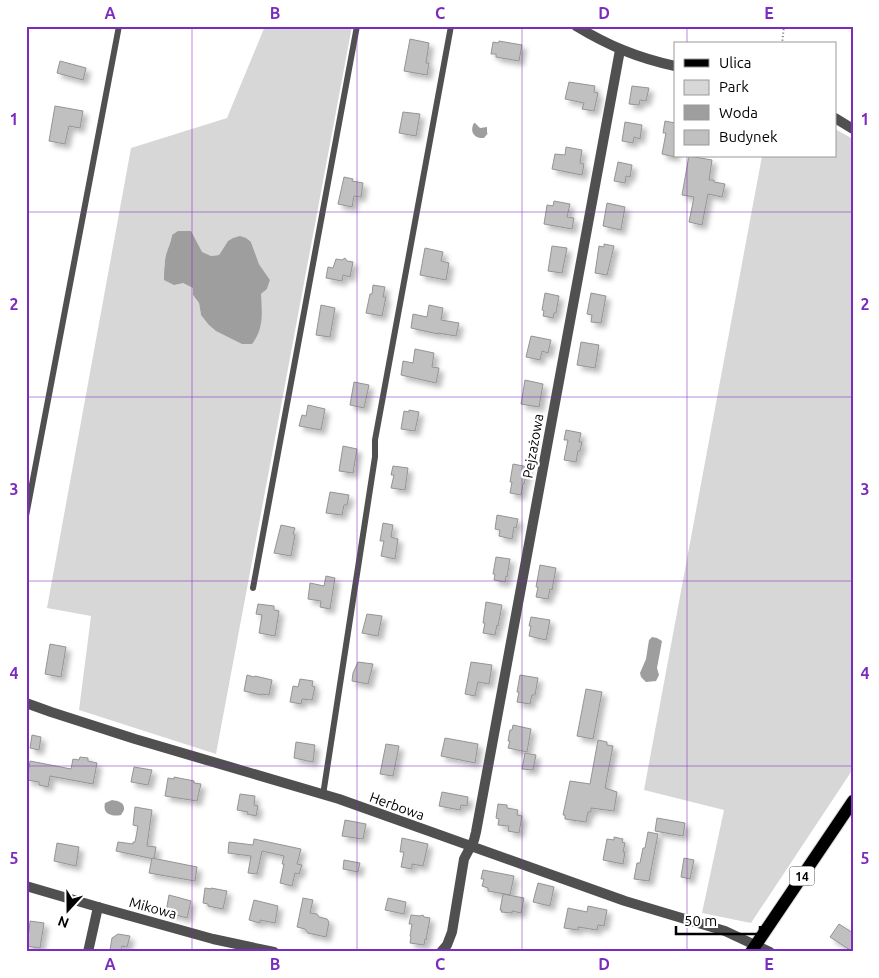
<svg xmlns="http://www.w3.org/2000/svg" width="879" height="978" viewBox="0 0 879 978" font-family="Ubuntu,sans-serif">
	<style>
		.green { fill: #d7d7d7; fill-rule: evenodd }
		.water { fill: #9e9e9e }
		.building { fill: #c0c0c0; stroke: #949494; filter: url(#shadow) }
		.lines { fill: none; stroke-linecap: round; stroke-linejoin: round }
		.primary-casing { stroke: #dbdbdb; stroke-width: 14 }
		.path { stroke: #727272; stroke-width: 2; stroke-dasharray: 1 2.5; stroke-linecap: butt }
		.service { stroke: #505050; stroke-width: 6 }
		.minor { stroke: #505050; stroke-width: 10 }
		.primary { stroke: #000; stroke-width: 12 }
		.grid { fill: none; stroke: #7b2cbf; stroke-width: 1; stroke-opacity: 0.55 }
		.labels { text-anchor: middle; dominant-baseline: central; stroke-width: 4.5; stroke-linejoin: round; paint-order: stroke }
		.shield { fill: #fff; stroke: #4c4c4c; stroke-width: 1 }
		.shield-label { font-size: 12px; font-weight: bold; fill: #000 }
		.street-label { font-size: 14px; fill: #000; stroke: #fff }
		.neatline { fill: none; stroke: #7b2cbf; stroke-width: 2 }
		.grid-label { font-size: 16px; text-anchor: middle; font-weight: bold; fill: #7b2cbf }
	</style>
	<defs>
		<filter id="shadow"><feDropShadow dx="4.5" dy="4.5" stdDeviation="2.5" flood-color="#0004"/></filter>
	</defs>
	<rect width="100%" height="100%" fill="#fff"/>
	<g class="green">
		<path d="M 265,26 L 352,26 L 216,754 L 79,710 L 91,616 L 47,608 L 131,148 L 227,118 ZM 172,235 L 202,253 L 211,256 L 219,255 L 228,241 L 251,242 L 259,264 L 270,280 L 267,289 L 261,294 L 261,325 L 201,315 L 199,303 L 193,295 L 194,288 L 183,283 L 164,280 L 164,265 Z"/>
		<path d="M 835,129 L 853,139 L 853,769 L 751,923 L 702,913 L 724,810 L 644,790 L 762,156 L 835,156 Z"/>
	</g>
	<g class="water">
		<path d="M 474,123 L 475,123 L 480,128 L 487,127 L 487,133 L 488,133 L 484,138 C 475,139 469,132 474,123 Z"/>
		<path d="M 178,231 L 191,231 L 202,252 L 211,256 L 219,255 L 228,241 L 233,238 L 240,236 L 246,238 L 251,242 L 259,264 L 270,280 L 267,289 L 261,294 C 262,313 264,329 252,344 L 242,344 L 216,331 L 209,325 L 201,315 L 199,303 L 193,295 L 193,288 L 183,283 L 174,285 L 164,280 C 164,272 164,264 166,255 C 168,248 171,242 172,235 Z"/>
		<path d="M 652,637 L 657,638 L 662,641 L 657,668 L 659,675 L 656,681 L 646,682 L 641,677 L 640,673 L 646,659 L 649,640 Z"/>
		<path d="M 112,800 C 118,801 125,802 124,810 L 121,815 C 112,817 102,814 105,803 Z"/>
	</g>
	<g class="building">
		<path d="M 410,39 L 429,43 L 426,63 L 429,63 L 427,75 L 404,71 Z"/>
		<path d="M 499,41 L 522,45 L 519,61 L 496,57 L 496,54 L 491,54 L 493,42 L 498,43 Z"/>
		<path d="M 60,61 L 86,68 L 83,80 L 57,73 Z"/>
		<path d="M 569,82 L 595,86 L 594,92 L 598,93 L 594,111 L 582,109 L 584,103 L 565,99 Z"/>
		<path d="M 632,86 L 649,88 L 646,101 L 640,100 L 639,105 L 629,104 Z"/>
		<path d="M 55,106 L 83,111 L 80,128 L 69,126 L 65,144 L 49,141 Z"/>
		<path d="M 403,112 L 420,114 L 416,136 L 399,133 Z"/>
		<path d="M 665,121 L 675,123 L 675,157 L 662,154 L 666,133 L 663,133 Z"/>
		<path d="M 625,122 L 642,125 L 640,139 L 634,137 L 633,143 L 622,141 Z"/>
		<path d="M 566,147 L 582,150 L 580,163 L 584,164 L 582,175 L 552,169 L 555,154 L 565,155 Z"/>
		<path d="M 689,156 L 712,160 L 709,180 L 714,180 L 714,182 L 725,184 L 722,197 L 708,194 L 702,225 L 689,222 L 694,197 L 682,195 Z"/>
		<path d="M 618,162 L 632,165 L 630,177 L 626,176 L 625,183 L 614,181 Z"/>
		<path d="M 344,177 L 353,179 L 352,181 L 363,183 L 361,197 L 354,196 L 352,207 L 338,204 Z"/>
		<path d="M 554,201 L 570,204 L 567,217 L 574,218 L 572,229 L 544,224 L 547,205 L 553,206 Z"/>
		<path d="M 607,203 L 625,207 L 621,230 L 603,226 Z"/>
		<path d="M 604,244 L 614,246 L 607,275 L 595,273 L 599,246 L 604,247 Z"/>
		<path d="M 552,246 L 567,248 L 562,273 L 548,271 Z"/>
		<path d="M 425,248 L 443,252 L 441,261 L 449,263 L 446,280 L 420,275 Z"/>
		<path d="M 345,258 L 347,261 L 353,262 L 350,277 L 343,275 L 342,281 L 326,278 L 328,267 L 333,268 L 336,259 L 342,260 Z"/>
		<path d="M 373,285 L 385,287 L 383,297 L 386,297 L 382,316 L 366,313 L 370,294 L 372,294 Z"/>
		<path d="M 545,293 L 559,296 L 556,313 L 554,313 L 553,318 L 543,316 L 544,311 L 542,310 Z"/>
		<path d="M 591,293 L 606,296 L 601,323 L 591,322 L 592,315 L 587,314 Z"/>
		<path d="M 321,305 L 335,308 L 330,337 L 316,335 Z"/>
		<path d="M 429,305 L 443,308 L 441,320 L 459,323 L 456,336 L 438,333 L 438,334 L 411,328 L 413,314 L 427,317 Z"/>
		<path d="M 531,336 L 551,340 L 548,353 L 542,351 L 540,360 L 526,357 Z"/>
		<path d="M 581,342 L 599,345 L 595,368 L 577,365 Z"/>
		<path d="M 415,349 L 434,353 L 432,367 L 439,368 L 436,383 L 401,375 L 403,361 L 413,363 Z"/>
		<path d="M 525,380 L 543,384 L 539,407 L 521,404 Z"/>
		<path d="M 354,382 L 369,385 L 364,408 L 350,405 Z"/>
		<path d="M 308,405 L 325,409 L 321,430 L 299,426 L 302,415 L 306,416 Z"/>
		<path d="M 409,410 L 419,412 L 415,431 L 401,429 L 404,411 L 409,412 Z"/>
		<path d="M 566,430 L 581,433 L 579,442 L 582,442 L 580,451 L 578,451 L 576,462 L 564,460 L 568,440 L 564,440 Z"/>
		<path d="M 343,446 L 357,449 L 353,473 L 339,471 Z"/>
		<path d="M 513,464 L 528,467 L 524,484 L 523,484 L 521,495 L 510,493 L 512,482 L 510,482 Z"/>
		<path d="M 393,466 L 408,468 L 405,490 L 391,488 L 394,475 L 391,475 Z"/>
		<path d="M 330,492 L 349,495 L 347,505 L 344,505 L 342,515 L 326,513 Z"/>
		<path d="M 497,515 L 518,519 L 516,528 L 514,527 L 512,539 L 499,536 L 500,530 L 495,529 Z"/>
		<path d="M 383,523 L 393,525 L 391,537 L 398,539 L 395,559 L 381,556 L 384,541 L 380,541 Z"/>
		<path d="M 281,525 L 295,528 L 293,534 L 295,535 L 291,556 L 274,553 Z"/>
		<path d="M 496,557 L 510,559 L 507,577 L 506,576 L 505,582 L 494,580 L 495,574 L 493,574 Z"/>
		<path d="M 540,565 L 556,568 L 552,590 L 550,589 L 548,599 L 536,597 L 538,587 L 536,587 Z"/>
		<path d="M 326,576 L 335,578 L 330,609 L 320,607 L 321,601 L 308,599 L 310,583 L 324,586 Z"/>
		<path d="M 486,602 L 502,605 L 498,626 L 497,625 L 495,635 L 483,633 L 485,623 L 483,623 Z"/>
		<path d="M 258,604 L 274,606 L 274,610 L 279,611 L 275,636 L 259,633 L 262,615 L 256,614 Z"/>
		<path d="M 367,614 L 382,616 L 378,636 L 362,633 Z"/>
		<path d="M 531,617 L 550,620 L 546,640 L 529,636 L 531,626 L 529,626 Z"/>
		<path d="M 50,644 L 66,647 L 61,677 L 45,674 Z"/>
		<path d="M 358,662 L 373,664 L 368,684 L 352,681 L 353,673 Z"/>
		<path d="M 471,662 L 492,665 L 489,684 L 478,682 L 475,696 L 465,694 Z"/>
		<path d="M 247,675 L 254,677 L 255,676 L 272,680 L 269,695 L 261,694 L 261,695 L 244,691 Z"/>
		<path d="M 520,675 L 538,678 L 535,695 L 532,695 L 530,704 L 517,702 L 519,692 L 517,692 Z"/>
		<path d="M 300,679 L 313,681 L 312,686 L 315,687 L 312,700 L 302,699 L 301,704 L 290,702 L 293,686 L 298,687 Z"/>
		<path d="M 586,689 L 602,692 L 593,739 L 577,736 Z"/>
		<path d="M 513,725 L 531,729 L 527,752 L 508,748 L 510,741 L 508,741 L 510,730 L 512,730 Z"/>
		<path d="M 32,735 L 41,737 L 39,750 L 30,748 Z"/>
		<path d="M 445,738 L 478,744 L 475,763 L 441,756 Z"/>
		<path d="M 598,740 L 607,742 L 607,745 L 613,746 L 605,788 L 617,792 L 614,811 L 591,808 L 591,812 L 588,812 L 586,822 L 565,819 L 565,815 L 563,815 L 570,781 L 590,784 Z"/>
		<path d="M 296,742 L 315,745 L 313,762 L 294,758 Z"/>
		<path d="M 386,744 L 399,746 L 393,776 L 380,774 Z"/>
		<path d="M 525,753 L 536,755 L 533,770 L 522,769 Z"/>
		<path d="M 80,757 L 88,758 L 88,761 L 97,763 L 93,784 L 50,776 L 48,787 L 39,785 L 39,782 L 27,780 L 30,761 L 71,769 L 73,759 L 79,760 Z"/>
		<path d="M 134,767 L 152,770 L 148,785 L 131,782 Z"/>
		<path d="M 174,777 L 194,781 L 194,783 L 201,784 L 197,801 L 165,796 L 168,778 L 174,779 Z"/>
		<path d="M 442,792 L 468,797 L 467,806 L 461,805 L 460,810 L 439,806 Z"/>
		<path d="M 240,794 L 255,796 L 254,805 L 258,806 L 256,816 L 247,814 L 248,812 L 237,810 Z"/>
		<path d="M 498,804 L 507,805 L 507,808 L 518,810 L 517,815 L 522,816 L 519,833 L 508,831 L 509,826 L 498,825 L 499,819 L 496,818 Z"/>
		<path d="M 135,807 L 152,810 L 147,846 L 156,847 L 154,859 L 116,851 L 118,842 L 133,844 L 133,842 L 135,842 L 138,826 L 133,825 Z"/>
		<path d="M 657,818 L 685,823 L 683,836 L 655,831 Z"/>
		<path d="M 345,820 L 366,824 L 363,839 L 342,836 Z"/>
		<path d="M 648,832 L 658,834 L 649,881 L 634,879 L 637,863 L 640,863 L 643,848 L 645,848 Z"/>
		<path d="M 614,837 L 623,839 L 622,842 L 625,843 L 623,852 L 625,852 L 623,864 L 603,860 L 607,839 L 614,840 Z"/>
		<path d="M 402,838 L 428,844 L 423,866 L 412,864 L 412,869 L 401,867 L 404,852 L 400,852 Z"/>
		<path d="M 254,839 L 301,849 L 297,864 L 302,865 L 299,874 L 295,873 L 292,886 L 280,883 L 284,864 L 282,864 L 284,856 L 262,851 L 257,874 L 248,873 L 251,856 L 228,853 L 229,842 L 253,845 Z"/>
		<path d="M 57,843 L 79,847 L 76,866 L 54,861 Z"/>
		<path d="M 152,858 L 197,867 L 195,881 L 149,873 Z"/>
		<path d="M 684,858 L 694,860 L 690,879 L 681,877 Z"/>
		<path d="M 344,860 L 360,863 L 358,872 L 343,869 Z"/>
		<path d="M 483,870 L 514,876 L 510,895 L 488,891 L 488,888 L 482,886 L 484,879 L 481,879 Z"/>
		<path d="M 538,883 L 554,887 L 550,906 L 533,902 Z"/>
		<path d="M 205,888 L 211,889 L 211,888 L 227,891 L 223,909 L 208,906 L 208,904 L 203,903 Z"/>
		<path d="M 503,894 L 524,898 L 521,913 L 512,911 L 512,913 L 501,912 L 502,910 L 500,910 Z"/>
		<path d="M 169,895 L 191,901 L 187,918 L 166,912 Z"/>
		<path d="M 303,898 L 313,900 L 310,913 L 317,914 L 319,917 L 327,919 L 329,922 L 326,937 L 308,933 L 305,929 L 297,927 Z"/>
		<path d="M 388,898 L 406,902 L 404,914 L 385,910 Z"/>
		<path d="M 254,900 L 278,906 L 275,923 L 260,920 L 260,923 L 249,920 Z"/>
		<path d="M 588,906 L 607,910 L 604,926 L 598,925 L 597,930 L 578,927 L 578,930 L 564,928 L 568,908 L 587,912 Z"/>
		<path d="M 411,915 L 420,916 L 423,915 L 424,917 L 430,918 L 426,940 L 425,939 L 424,945 L 410,943 L 411,937 L 410,936 L 412,924 L 409,924 Z"/>
		<path d="M 30,921 L 44,923 L 40,948 L 26,946 L 26,932 L 29,932 Z"/>
		<path d="M 839,924 L 853,933 L 853,952 L 830,937 Z"/>
		<path d="M 118,934 L 130,936 L 127,947 L 122,946 L 121,952 L 110,950 L 112,938 Z"/>
	</g>
	<g class="lines">
		<g class="primary-casing">
			<path id="primary" d="M 751,952 L 853,801"/>
		</g>
		<path class="path" d="M 782,44 L 784,26"/>
		<g class="service">
			<path d="M 26,516 L 119,26"/>
			<path d="M 253,588 L 357,26"/>
			<path d="M 323,795 L 375,457 L 375,440 L 451,26"/>
		</g>
		<g class="minor">
			<path d="M 576,26 C 609,46 638,58 675,66"/>
			<path d="M 835,118 L 853,129"/>
			<path d="M 26,703 L 51,712 L 135,739 L 339,799 L 625,901 L 725,931 L 770,952"/>
			<path d="M 26,886 L 98,907 L 213,939 L 274,952"/>
			<path d="M 88,952 L 98,907"/>
			<path d="M 441,952 L 447,945 L 452,932 L 464,859 L 474,840 L 476,832 L 620,50"/>
		</g>
		<use href="#primary" class="primary"/>
	</g>
	<path class="grid" d="M 192,26 L 192,952M 357,26 L 357,952M 522,26 L 522,952M 687,26 L 687,44M 687,156 L 687,952M 26,212 L 853,212M 26,397 L 853,397M 26,581 L 853,581M 26,766 L 853,766"/>
	<g class="labels">
		<rect class="shield" x="789.5" y="866.5" width="25" height="19" rx="4"/>
		<g class="shield-label">
			<text x="802" y="876">14</text>
		</g>
		<g class="street-label">
			<text transform="translate(533 446) rotate(-80)">Pejzażowa</text>
			<text transform="translate(397 806) rotate(20)">Herbowa</text>
			<text transform="translate(153 908) rotate(15)">Mikowa</text>
		</g>
	</g>
	<rect width="879" height="978" fill="none" stroke="#ffffff" stroke-width="55"/>
	<rect x="674" y="42" width="162" height="115" fill="#ffffff" stroke="#999999"/>
	<rect x="684" y="59" width="25" height="8" fill="#000000" stroke="#999999"/>
	<text x="719" y="68" font-size="15" fill="#000000">Ulica</text>
	<rect x="684" y="80" width="25" height="15" fill="#d7d7d7" stroke="#999999"/>
	<text x="719" y="92" font-size="15" fill="#000000">Park</text>
	<rect x="684" y="105" width="25" height="15" fill="#9e9e9e" stroke="#999999"/>
	<text x="719" y="118" font-size="15" fill="#000000">Woda</text>
	<rect x="684" y="130" width="25" height="15" fill="#c0c0c0" stroke="#999999"/>
	<text x="719" y="142" font-size="15" fill="#000000">Budynek</text>
	<g transform="translate(68 910) rotate(201)" stroke="#ffffff" stroke-width="4" paint-order="stroke">
	<path d="M0-4L9 19L0 12L-9 19Z" fill="#000000"/>
	<text y="-8" font-size="14" font-weight="bold" text-anchor="middle" fill="#000000">N</text>
	</g>
	<path d="M676 926v8h84v-8" fill="none" stroke="#000000" stroke-width="2.5"/>
	<text x="684" y="926" font-size="15" fill="#000000" stroke="#ffffff" stroke-width="4" paint-order="stroke">50 m</text>
	<rect x="28" y="28" width="824" height="922" class="neatline"/>
	<g class="grid-label">
		<text x="110" y="19">A</text>
		<text x="275" y="19">B</text>
		<text x="440" y="19">C</text>
		<text x="604" y="19">D</text>
		<text x="769" y="19">E</text>
		<text x="14" y="125">1</text>
		<text x="865" y="125">1</text>
		<text x="14" y="310">2</text>
		<text x="865" y="310">2</text>
		<text x="14" y="495">3</text>
		<text x="865" y="495">3</text>
		<text x="14" y="679">4</text>
		<text x="865" y="679">4</text>
		<text x="14" y="864">5</text>
		<text x="865" y="864">5</text>
		<text x="110" y="970">A</text>
		<text x="275" y="970">B</text>
		<text x="440" y="970">C</text>
		<text x="604" y="970">D</text>
		<text x="769" y="970">E</text>
	</g>
</svg>
